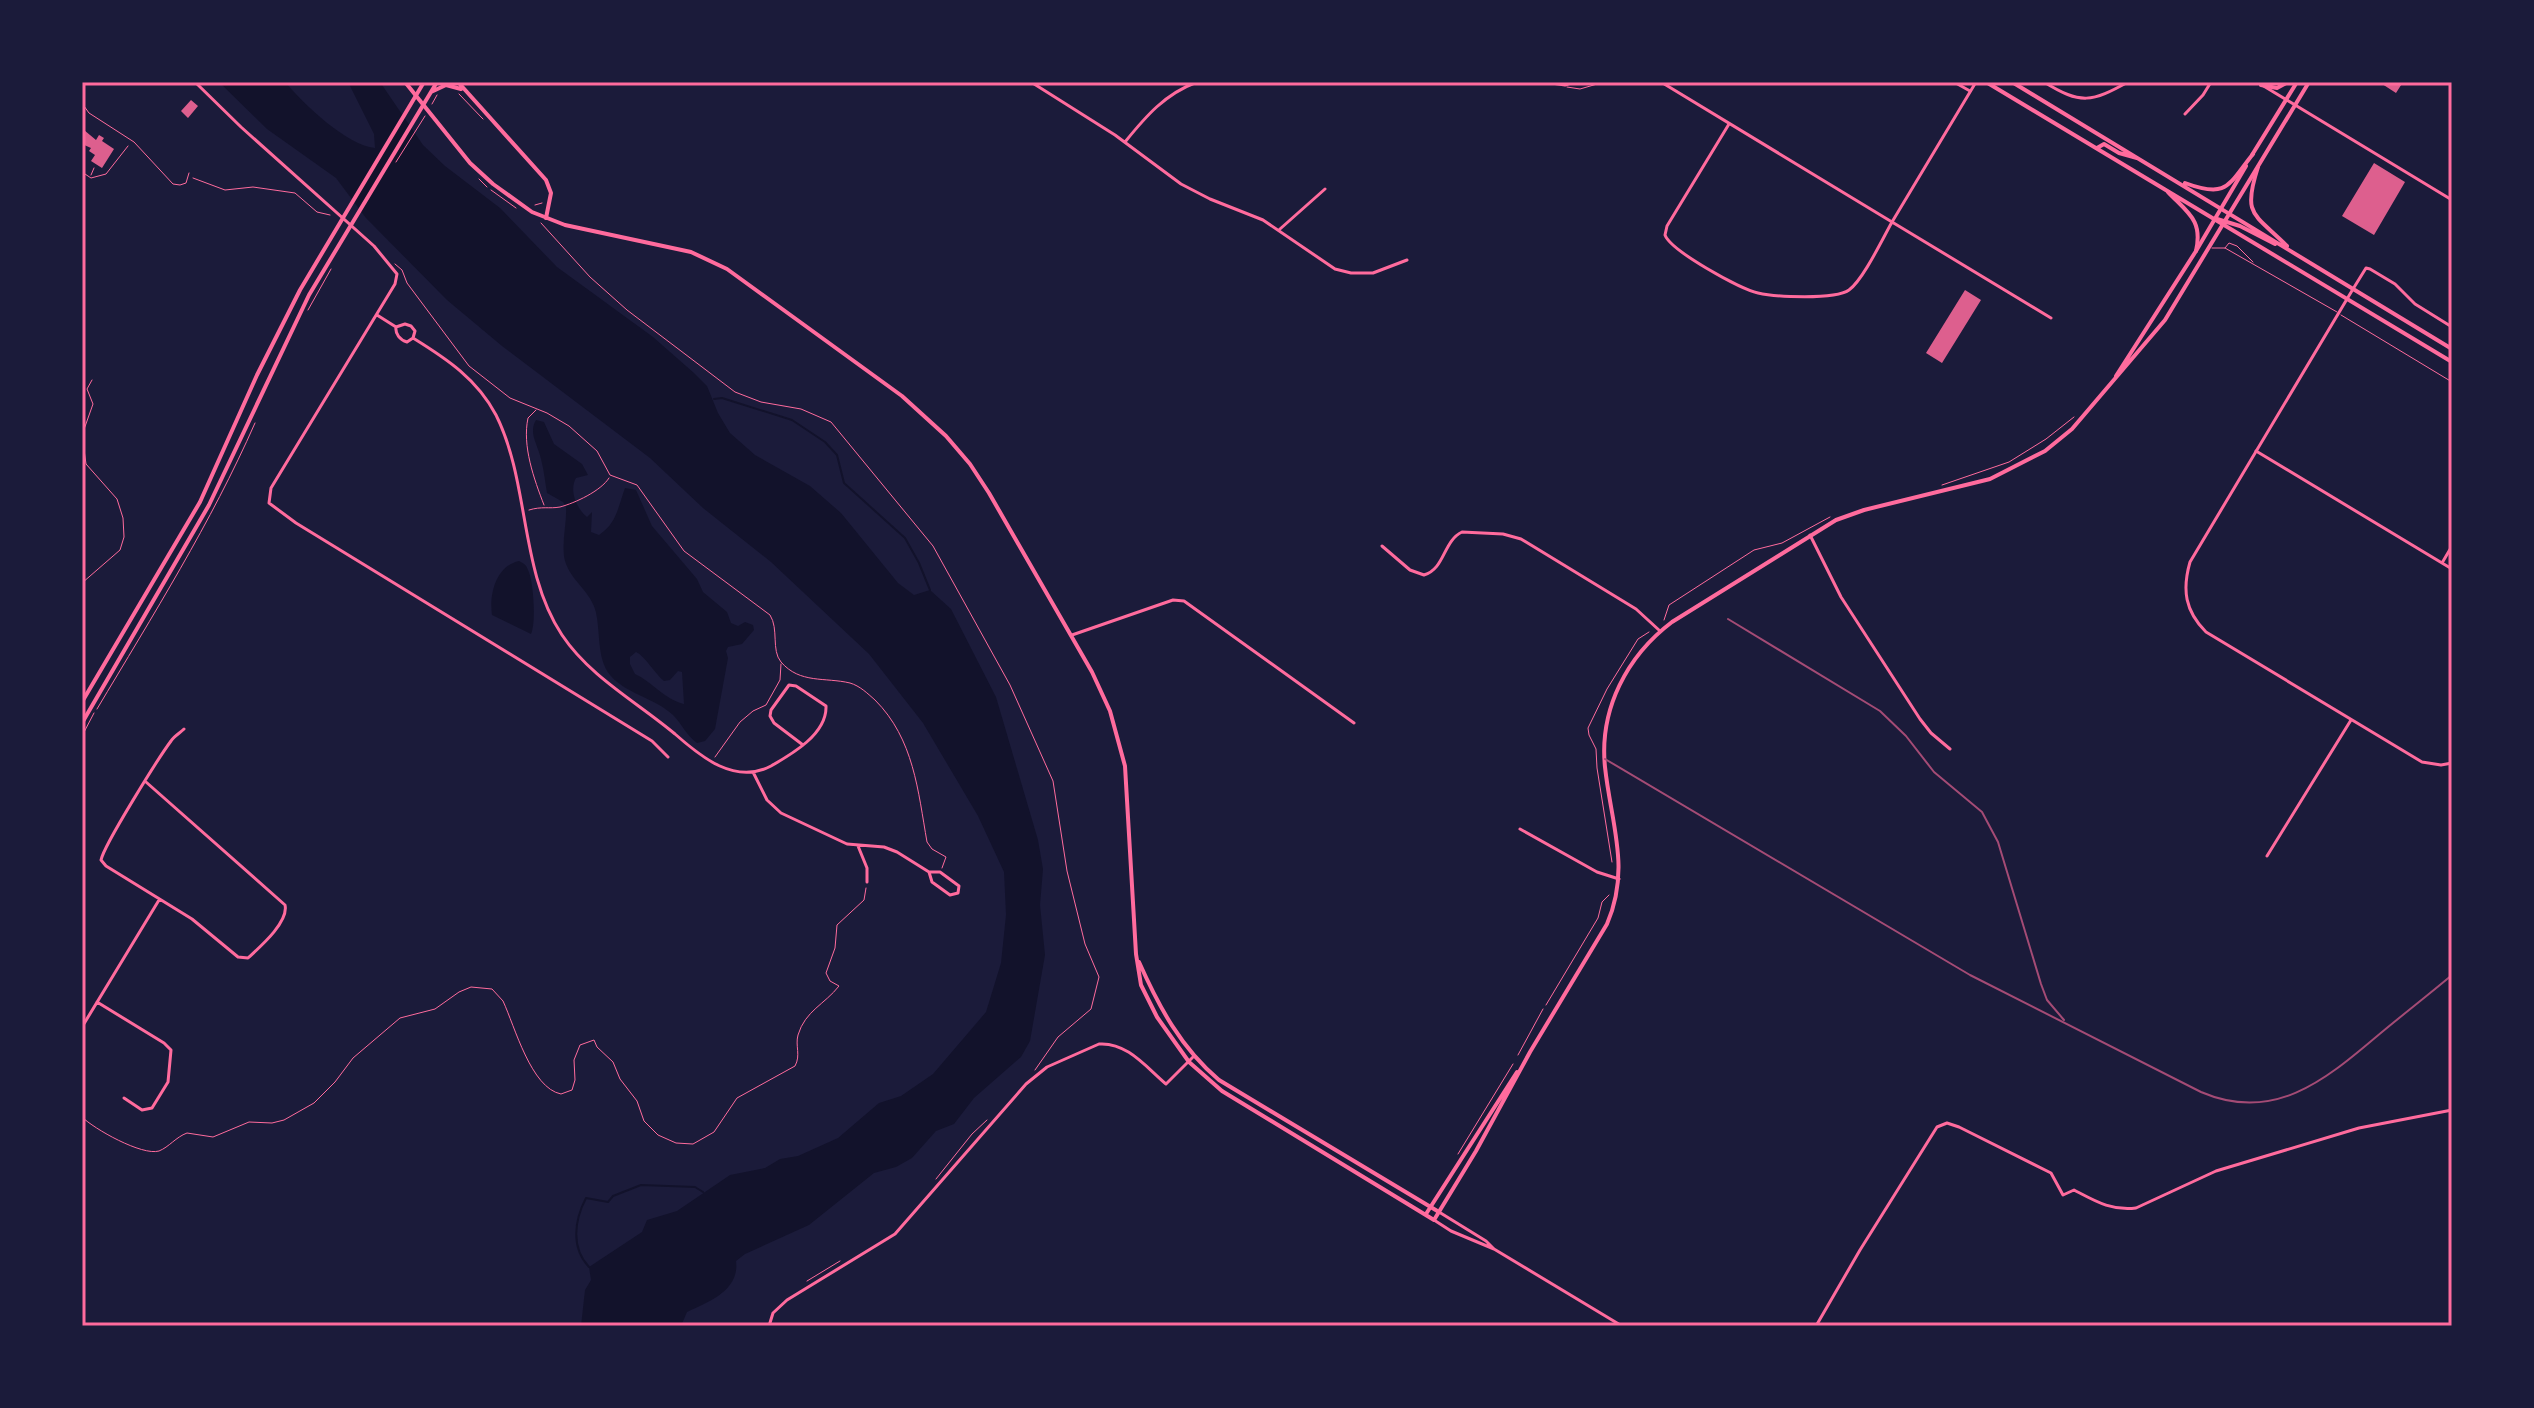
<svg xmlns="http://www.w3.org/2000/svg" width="2534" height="1408" viewBox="0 0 2534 1408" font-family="Manrope,sans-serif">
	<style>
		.water { fill: #12122b; fill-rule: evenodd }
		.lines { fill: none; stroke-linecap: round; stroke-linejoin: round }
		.stream { stroke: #12122b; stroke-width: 2 }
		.building { fill: #dd5f8e }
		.path { stroke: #ff6b9d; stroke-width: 1 }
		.service { stroke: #ff6b9d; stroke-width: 1 }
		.minor { stroke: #ff6b9d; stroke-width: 3 }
		.tertiary { stroke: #ff6b9d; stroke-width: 3 }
		.secondary { stroke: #ff6b9d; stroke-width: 4 }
		.primary { stroke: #ff6b9d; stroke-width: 4 }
		.rail { stroke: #a44b75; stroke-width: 2 }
		.neatline { fill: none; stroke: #ff6b9d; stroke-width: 3 }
	</style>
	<rect width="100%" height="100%" fill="#1b1b3a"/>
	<path class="water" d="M219,82H285C304,104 346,145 375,148L374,134L348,82H380L423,145L445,166L500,208L557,267L653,337L694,373L707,386L718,413L730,433L755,455L810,486L841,513L898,583L914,595L930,590L951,609L996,697L1038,840L1043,869L1040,905L1045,955L1030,1041L1021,1057L974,1098L954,1124L936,1131L912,1158L896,1167L874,1173L809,1225L745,1254L736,1261C740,1290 709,1302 687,1312L681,1326H581L585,1290L591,1280L589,1267L642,1232L647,1220L677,1211L730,1175L765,1168L780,1159L798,1156L838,1138L879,1103L901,1096L933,1074L986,1012L1001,963L1006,915L1004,872L978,816L923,723L869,654L771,562L703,508L650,458L502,346L447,300L366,218L336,178L267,129Z
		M536,420L544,422L554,444L582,464L588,475L576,478C569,490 576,508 587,517L592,512L591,532L599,535C617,523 618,507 625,488L636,490L652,526L697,579L703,592L727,612L731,623L738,626L745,622L753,625L754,630L742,644L728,647L726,651L728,658L715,729L705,741L697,743C686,735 682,724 673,715C655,698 626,694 610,675C596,658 601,629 595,609C589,589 567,578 564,556C562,539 567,522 566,507L563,502L547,493C545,482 544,470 541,459C538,445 528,433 536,420ZM636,652C645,656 655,674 664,681L670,680L678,671L682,672L684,704C664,699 651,681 635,674L630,664V657Z
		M519,561C524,564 526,564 528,570C534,582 536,624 531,634L492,615C489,594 496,566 519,561Z"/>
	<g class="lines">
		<path class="stream" d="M714,399L722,398L792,420L825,442L837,455L844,483L905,538L919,563L930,590
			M589,1267C571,1248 574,1221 586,1198L608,1202L613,1196L641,1185L695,1187L703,1192"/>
	</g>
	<path class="building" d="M2379,82H2403L2396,93Z
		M191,100L198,106L188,118L181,111Z
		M84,130L96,140L99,135L104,138L102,141L114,149L102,168L91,161L95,155L89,151L91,148L82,144Z
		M2374,163L2405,182L2374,235L2342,216Z
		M1965,290L1981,300L1942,363L1926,353Z"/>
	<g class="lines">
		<path class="path" d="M459,94L483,119
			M432,104L437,95
			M396,162L425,116
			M82,172L91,178L106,174L128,146
			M91,175L94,168
			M193,178L225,190L253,187L295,193L317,212L330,215
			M479,179L487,187
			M491,190L516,208
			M535,205L542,203
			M541,223L590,277L627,310L735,392L761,402L801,409L831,422L933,546L1010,685L1053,781L1067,871L1085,944L1099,977L1091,1009L1058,1037L1035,1070
			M395,264L402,270L407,283L469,366L510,398L547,413L569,426L597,451L610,475L637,485L684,551L770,615C779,629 771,650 781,662C800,684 825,677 850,683C860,686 867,693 875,700C914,739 918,791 927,842L932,849L946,857L942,868
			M308,310L331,269
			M536,410L528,418C522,446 534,479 544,505
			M1942,485L2009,462L2046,439L2074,417
			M529,510C542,506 549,509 560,507C575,503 601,491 609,478
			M82,583L120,550L124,537L123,518L117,499L86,464L82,435L93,404L87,389L92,380
			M1664,620L1669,605L1754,550L1782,543L1830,517
			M97,709C153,615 211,523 255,423
			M82,736L94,713
			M715,757L740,722L753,711L766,705L780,680L781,664
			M1612,862L1597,768L1596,749L1589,735L1588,728L1607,689L1638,639L1649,632
			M1546,1005L1598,918L1602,902L1609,895
			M1518,1055L1543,1009
			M82,1117C94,1129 142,1156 159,1151C169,1147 176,1137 187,1133L213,1137L249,1122L272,1123L284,1120L314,1103L335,1082L353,1058L400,1018L435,1009L459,992L471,987L492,989L503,1001C515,1027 531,1088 561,1094L572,1090L575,1080L574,1060L580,1045L594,1040L597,1047L613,1062L620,1079L637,1101L644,1121L658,1135L676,1143L693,1144L714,1132L737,1098L795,1066C801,1055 795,1046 798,1035C805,1011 825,1004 839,986L830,981L826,973L835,948L837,925L864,900L866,888
			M1458,1154L1513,1064
			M936,1179L972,1134L987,1120
			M807,1281L840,1261"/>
		<path class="service" d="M1567,87L1580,89L1604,82
			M84,106L89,113L134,142L173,184L180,185L186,183L189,173
			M2212,248H2225L2337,312
			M2225,248L2229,243L2237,246L2253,262
			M2341,315L2452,382"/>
		<path class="minor" d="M195,82L241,127L374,246L397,274L395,284L271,488L269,503L296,523L652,741L668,757
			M1031,82L1115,135L1181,184L1210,199L1263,220L1335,269L1351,273H1373L1407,260
			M1954,82L1970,91
			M2044,82C2081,105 2092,102 2128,82
			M2257,82L2452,200
			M2185,114L2203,95L2211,82
			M1729,124L1667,226L1665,235C1671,251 1740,289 1758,293C1775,297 1835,300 1849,290C1863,280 1883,238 1892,222L2051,318
			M1125,142C1146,116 1165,94 1197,82
			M1280,229L1325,189
			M2353,289L2366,268L2370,269L2395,284L2415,304L2452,327
			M377,315L396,327L405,324L411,326L415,331L413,338
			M396,327C395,334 400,340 407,342L413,338C447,359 477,379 496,415C530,483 519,570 562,635C590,677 637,702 675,734C701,757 735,785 771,766C792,754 827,734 826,706L796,686L789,685L771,710L770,716L774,723L803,745
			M2256,451L2452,569
			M1810,535L1841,597L1920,719L1931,733L1950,749
			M1382,546L1410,570L1424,575C1445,569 1443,541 1462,532L1503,534L1521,539L1636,609L1660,631
			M2442,563L2452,546
			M1072,635L1173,600L1184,601L1354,723
			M753,772L767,800L781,813L847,844L884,847L897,852L929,872H940L959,886L958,893L950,895L932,882L929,872
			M146,782L285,905C289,922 260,947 248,958L238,957L192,919L106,866L101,860C104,845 159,757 171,741C174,736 180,733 184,729
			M1520,829L1597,872L1619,879
			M858,846L867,868V882
			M2267,856L2351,720
			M97,1002L164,1043L171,1050L168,1082L152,1108L142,1110L124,1098
			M82,1027L159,900
			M769,1326L773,1313L787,1300L895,1234L1026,1084L1047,1067L1099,1044C1127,1042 1146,1067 1166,1084L1194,1056
			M1816,1326L1860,1250L1937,1127L1947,1123L1959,1127L2051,1173L2063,1195L2074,1190C2095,1201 2111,1211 2136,1208L2216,1171L2359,1128L2452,1110"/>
		<path class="tertiary" d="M1545,82L1565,85L1574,82
			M1661,82L1892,222L1976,82
			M2353,289L2190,562C2182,590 2185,611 2206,632L2422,762L2441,765L2452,763
			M1439,1212L1486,1241L1494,1249L1622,1326
			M1434,1220L1451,1231L1494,1249"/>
		<path class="secondary" d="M405,82L470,163L493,184L532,212L565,225L691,252L727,269L902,396L946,436L970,464L989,493L1092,672L1110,711L1125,766L1136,954L1141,985L1157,1017L1189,1062L1222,1091L1434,1220L1476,1151L1530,1052L1607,924C1631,868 1611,824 1605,767C1599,709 1627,656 1672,622L1836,520L1864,510L1990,479L2045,451L2072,429L2165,320L2309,82
			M2261,85L2277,88L2288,82
			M2252,155L2297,82
			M2116,376L2196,251L2246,166
			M1139,962C1159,1007 1181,1048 1219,1080L1439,1212
			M1426,1214L1517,1072"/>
		<path class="primary" d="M458,82L546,180L551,193L546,218
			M1986,82L2452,362
			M2012,82L2452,349
			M431,92L446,85L461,89
			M2097,148L2104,144L2119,153L2137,158
			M2258,167C2242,216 2254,213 2287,246
			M2185,183C2228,199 2228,185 2253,154
			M2168,192C2188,213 2203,220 2196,251
			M2217,219L2240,226L2275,244
			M82,702L200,502L257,375L300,290L424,82
			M82,723L209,505L309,295L437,82"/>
		<path class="rail" d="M1728,619L1880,711L1906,736L1934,772L1982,812L1998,842L2041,984L2047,1000L2064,1020
			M1605,759L1970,975L2201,1092C2273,1123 2324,1081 2376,1037C2401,1016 2427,996 2452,975"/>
	</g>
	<rect width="2534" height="1408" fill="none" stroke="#1b1b3a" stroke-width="168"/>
	<rect x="84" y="84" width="2366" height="1240" class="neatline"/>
</svg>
